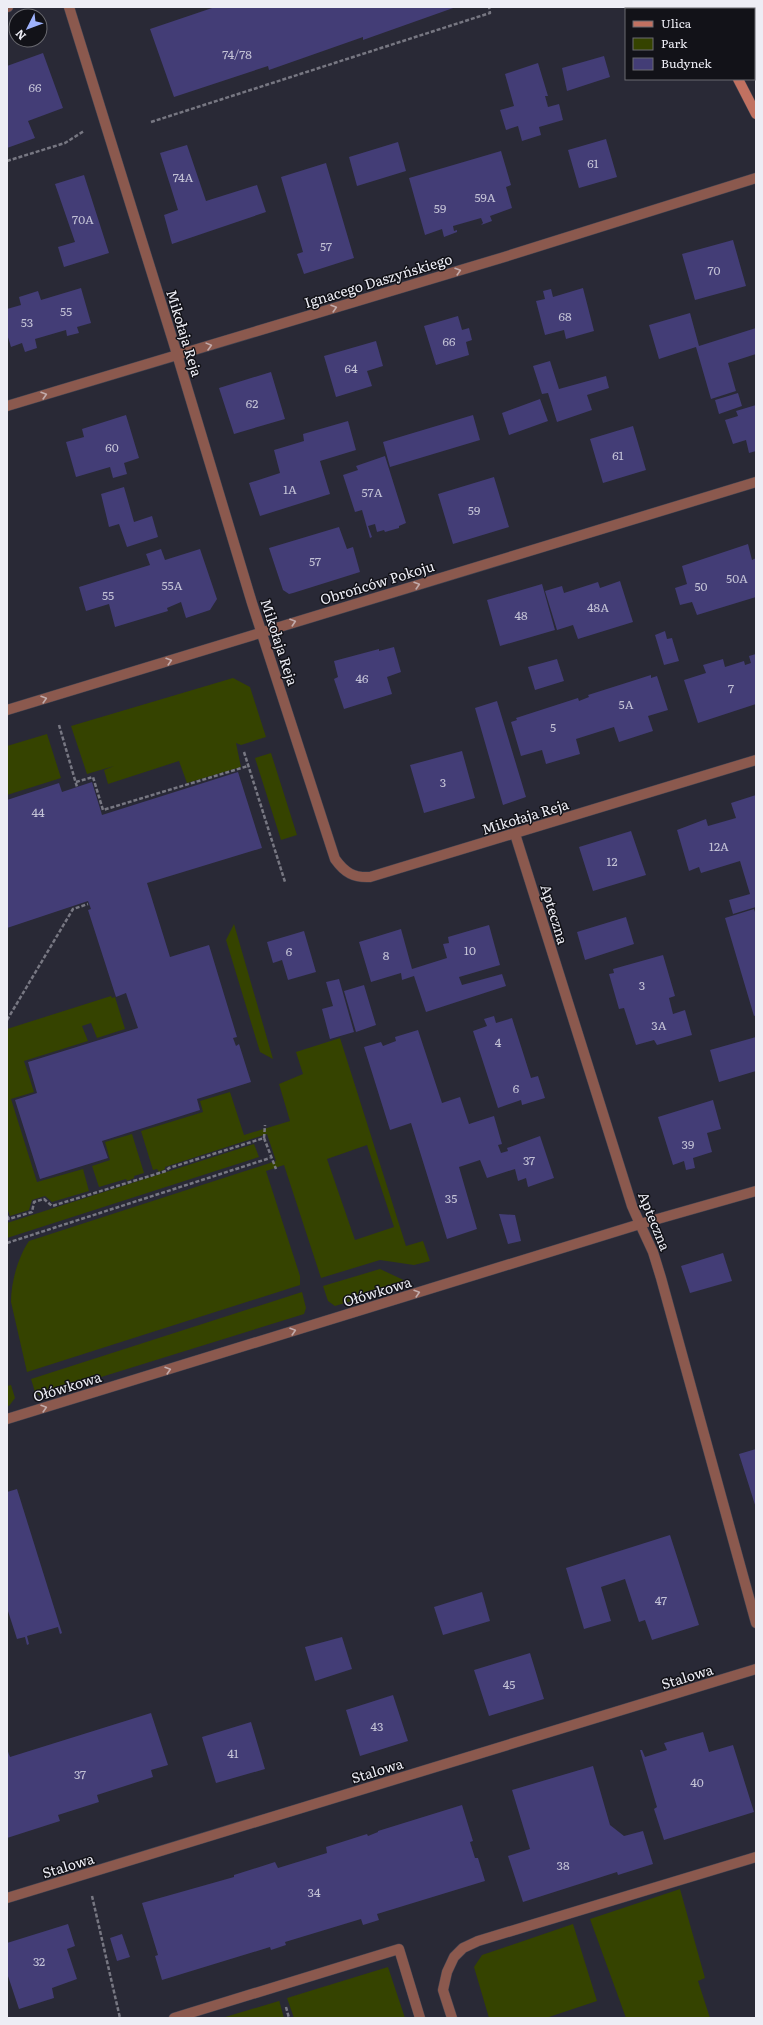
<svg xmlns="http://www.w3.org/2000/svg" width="763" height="2025" viewBox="0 0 763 2025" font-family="Literata,serif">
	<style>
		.green { fill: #354300; fill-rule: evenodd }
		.building { fill: #433d76 }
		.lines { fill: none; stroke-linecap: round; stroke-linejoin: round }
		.lane-casing { stroke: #444451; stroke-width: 11 }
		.street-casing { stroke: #444451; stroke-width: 11 }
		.secondary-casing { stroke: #444451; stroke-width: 11 }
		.path { stroke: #777782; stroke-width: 2.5; stroke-dasharray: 4 2; stroke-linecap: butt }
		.lane { stroke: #8b594e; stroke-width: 10 }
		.street { stroke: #8b594e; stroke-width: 10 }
		.secondary { stroke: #c17161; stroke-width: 10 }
		.oneway { stroke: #c1aaaa }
		.labels { text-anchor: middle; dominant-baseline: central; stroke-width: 3; stroke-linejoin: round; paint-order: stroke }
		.number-label { font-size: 12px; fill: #c2c1d5 }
		.street-label { font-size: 14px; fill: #ededf5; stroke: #121218 }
	</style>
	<rect width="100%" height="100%" fill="#292936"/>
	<path class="green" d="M233,678L250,687L266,737L241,745L236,743L241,767L187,783L179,761L108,784L104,770L114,766L87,774L71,726Z
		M47,734L61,778L7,795V746Z
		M271,753L297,835L281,840L255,758Z
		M234,924L273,1059L260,1052L226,940Z
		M111,996L112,998L115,997L125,1029L97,1038L91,1023L82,1026L88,1041L24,1061L34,1092L11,1099L37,1182L83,1169L89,1191L52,1202L45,1196L32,1200L29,1210L10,1216L7,1208V1029Z
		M340,1038L406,1246L423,1241L430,1261L414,1265L380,1260L321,1278L284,1165L266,1171L300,1276V1285L27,1372L11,1302C11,1282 18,1257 29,1241L276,1161L267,1134L165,1167V1169L159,1172L157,1169L153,1170L141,1131L203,1112L200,1101L230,1092L244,1135L290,1121L279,1084L303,1074L296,1052ZM367,1145L394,1227L355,1240L327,1159Z
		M132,1134L144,1173L134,1176V1178L127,1181L126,1179L99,1187L92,1166L110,1160L105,1142Z
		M254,1144L259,1157L7,1238V1223Z
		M380,1269L410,1283L335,1306L328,1301L323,1286Z
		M302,1292L306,1308L304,1314L40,1396L35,1392L31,1379Z
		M11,1385L15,1398L9,1406L7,1405V1386Z
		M680,1889L705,1978L698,1981L710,2018H626L590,1919Z
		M573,1924L597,2001L546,2018H489L474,1967L482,1955Z
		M388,1967L405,2018H294L287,1998Z
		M279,2000L284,2018H222L279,2001Z"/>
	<path class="building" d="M215,7H456L363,40V37L269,70L268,66L174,97L150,29Z
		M43,53L63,108L28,121L35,138L7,148V66Z
		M604,56L610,77L567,91L562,68Z
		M538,63L548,96H545L548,107L559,104L563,120L539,127L541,135L522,141L518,126L506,130L500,110L514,106L505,74Z
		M606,139L617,177L579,188L568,150Z
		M398,142L406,171L357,186L349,157Z
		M187,145L206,201L257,185L266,212L172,244L164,215L178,210L160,153Z
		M501,151L511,185L506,187L512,208L490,216L492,221L481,225L483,223L481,218L453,226L454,231L457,230V232L444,237L442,229L425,235L409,178Z
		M326,163L354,258L304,274L297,254L303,252L281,177Z
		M84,175L109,253L64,267L58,247L75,242L55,184Z
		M733,240L746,286L695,300L682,254Z
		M81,288L91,323L77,327L79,333L67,336L66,330L35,339L37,348L25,352L22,343L11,347L7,334V309L21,305L19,297L38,291L41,300Z
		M583,288L594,331L566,339L564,330L545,335L536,301L545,299L543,291L551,289L553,297Z
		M690,313L699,346L756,328V354L728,363L736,391L711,399L696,347L659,359L649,325Z
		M458,316L462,330L469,328L472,340L466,342L469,355L436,365L424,326Z
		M376,341L383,366L367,371L372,386L336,397L324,356Z
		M550,361L559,389L606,376L609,388L587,395L592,410L557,422L548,393L542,394L533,366Z
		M271,372L285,419L234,434L219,388Z
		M738,393L742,406L719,414L715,400Z
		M540,399L548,421L509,435L502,413Z
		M756,405V451L749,453L746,440L733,444L725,420L738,416L736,411Z
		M126,415L139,458L124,463L127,474L113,478L110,467L76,477L66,442L84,437L82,429Z
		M473,415L480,440L390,467L383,442Z
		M348,421L356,450L320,461L330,494L260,516L249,483L280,473L274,450L304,441L303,434Z
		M633,426L646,470L603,483L590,439Z
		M385,456L406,523L399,526V528L385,532L384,530L377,532L375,524L368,526L372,537L370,538L362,510L355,512L343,475L358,470L356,466Z
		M494,477L509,527L453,544L438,494Z
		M124,487L134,522L152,516L158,537L127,547L119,524L109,527L101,494Z
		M339,527L347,549L353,547L360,572L293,593L289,594L283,590L269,548Z
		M748,544L752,560L756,558V597L697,615L692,602L680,605L675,588L687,584L682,566Z
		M161,549L165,560L200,549L217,599L210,610L186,618L181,602L167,608L168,611L115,627L109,604L86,611L79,587L150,565L146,554Z
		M620,581L633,622L578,639L573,625L557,630L545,591L562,586L564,593L598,582L600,588Z
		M542,584L555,630L500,646L487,600Z
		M665,631L667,639L672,638L679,661L664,665L655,635Z
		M394,647L401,672L387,677L392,694L344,709L334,679L338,677L334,661L379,649V651Z
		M756,654V704L698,723L684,680L706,673L703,665L723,659L725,667L744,661L745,665L751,663L749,656Z
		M557,659L564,681L535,690L528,667Z
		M651,675V678L657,676L668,710L648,716L653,731L619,742L614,727L576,739L580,754L546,764L542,750L521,756L511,722L517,720L516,718L578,698L579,701L589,697L588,695Z
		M497,701L526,797L503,805L475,708Z
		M462,751L475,798L424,813L410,765Z
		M238,772L262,848L147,883L170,957L209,945L237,1037L233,1038L236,1046L239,1044L251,1082L197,1099L200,1110L102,1141L108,1158L40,1179L15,1100L37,1093L28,1062L138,1028L126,993L116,997L88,910L91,909L88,901L7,928V800L59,783L62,792L92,782L102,815Z
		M756,795V907L733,914L729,900L750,894L740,861L701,873L699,867L689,871L677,830L706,819L708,826L736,818L731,803Z
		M631,831L646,875L593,891L579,847Z
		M754,909L756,915V1015L754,1016L725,918Z
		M626,917L634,944L585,960L577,932Z
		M489,925L500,965L459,977L462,985L502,974L506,986L426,1012L414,976L402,980L401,973L371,982L359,942L401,929L412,969L447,958L443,944L449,943L448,937Z
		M304,931L316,972L288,980L282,960L273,963L267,942Z
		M663,955L675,996L669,998L673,1014L685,1010L692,1035L657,1045L654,1040L636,1045L624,1008L619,1009L609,974L614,973L613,969Z
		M339,979L354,1032L330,1039L322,1009L333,1006L326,982Z
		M364,985L376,1025L356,1032L344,991Z
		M494,1016L496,1023L512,1018L531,1078L538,1076L545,1098L522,1105L521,1100L498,1108L473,1031L487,1026L484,1019Z
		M418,1030L442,1103L460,1097L469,1124L494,1116L502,1144L498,1145L501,1153L508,1151L507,1148L540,1136L554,1178L528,1187L526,1178L518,1181L515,1169L487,1178L480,1160L459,1167L477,1229L447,1239L411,1123L390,1130L364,1047L381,1042L383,1046L396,1041L395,1037Z
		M756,1037V1071L719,1082L710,1050Z
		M713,1100L721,1129L707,1133L712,1152L693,1158L695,1168L686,1170L684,1161L673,1165L658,1117Z
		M499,1214L515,1215L521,1241L508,1244Z
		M723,1253L732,1281L690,1293L681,1266Z
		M756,1449V1508L739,1454Z
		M17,1489L62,1633L60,1634L58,1627L27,1636L29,1644L27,1645L25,1637L17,1639L7,1608V1492Z
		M670,1535L699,1625L652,1640L645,1620L639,1622L625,1579L601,1587L611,1621L584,1629L566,1568Z
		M482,1592L490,1621L443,1635L434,1607Z
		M342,1637L352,1669L315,1681L305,1647Z
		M530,1653L544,1699L489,1716L474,1670Z
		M393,1695L408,1741L360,1756L346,1710Z
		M151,1713L168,1765L151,1770L153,1777L97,1795L99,1802L58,1815L60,1821L7,1838V1749L10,1757Z
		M251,1722L265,1769L216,1783L202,1737Z
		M703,1732L709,1752L733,1745L754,1812L664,1840L654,1809L657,1807L640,1750H642L645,1757L667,1750L664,1743Z
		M593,1766L610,1825L624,1836L643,1831L653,1864L618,1875L617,1872L523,1902L508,1856L530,1849L512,1790Z
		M462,1805L473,1841L470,1842L475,1858H478L485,1881L377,1914L379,1920L363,1925L361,1919L285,1942L286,1945L271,1950L270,1947L162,1980L155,1956L158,1955L142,1903L234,1877V1875L275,1862L278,1868L327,1853L326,1847L367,1834L368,1836L378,1832V1831Z
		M68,1924L75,1946L67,1949L77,1979L52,1988L54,1998L19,2009L7,1973V1943Z
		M122,1934L130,1957L117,1961L110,1938Z"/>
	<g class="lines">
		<defs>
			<path id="lane" d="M640,1224L653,1252L661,1278L756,1623
				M174,2018L399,1949L420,2018
				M452,2018L443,1990L447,1972L454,1957L463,1948L478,1941L756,1857"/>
			<path id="street" d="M7,7H8
				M69,7L173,341L252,603L335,859C345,873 354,878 370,877L756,760
				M7,406L501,258L756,178
				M7,710L756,482
				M515,834L632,1206L640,1224
				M7,1419L640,1224L756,1191
				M7,1898L756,1669"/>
			<path id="secondary" d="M701,7L702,9
				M738,79L756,114"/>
		</defs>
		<use href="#lane" class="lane-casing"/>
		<use href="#street" class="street-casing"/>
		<use href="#secondary" class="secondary-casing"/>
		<path class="path" d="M728,7L729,9
			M754,55L756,59
			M151,122L490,13L489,7
			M7,161L65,143L84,131
			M59,725L77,787
			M244,752L285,882
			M76,782L93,777L103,810L248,766
			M7,1020L73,909L88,904
			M264,1138L265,1125
			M7,1216L9,1219L32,1212L34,1202L44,1199L52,1206L166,1171L169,1168L264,1138L276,1169
			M7,1243L270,1158
			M92,1896L120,2018
			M286,2007L289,2018"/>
		<use href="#lane" class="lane"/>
		<use href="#street" class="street"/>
		<use href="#secondary" class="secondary"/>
	</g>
	<defs><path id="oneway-chevron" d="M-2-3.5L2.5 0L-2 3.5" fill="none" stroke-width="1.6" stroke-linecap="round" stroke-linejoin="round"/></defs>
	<g class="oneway">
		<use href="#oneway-chevron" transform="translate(458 271) rotate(-17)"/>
		<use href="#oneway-chevron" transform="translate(334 308) rotate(-17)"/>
		<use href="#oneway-chevron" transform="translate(209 346) rotate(-15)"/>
		<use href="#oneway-chevron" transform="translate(44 395) rotate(-17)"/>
		<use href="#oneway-chevron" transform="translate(417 585) rotate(-17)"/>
		<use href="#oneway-chevron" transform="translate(293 622) rotate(-18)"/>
		<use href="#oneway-chevron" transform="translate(169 661) rotate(-17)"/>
		<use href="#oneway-chevron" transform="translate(44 699) rotate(-17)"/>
		<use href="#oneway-chevron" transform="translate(417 1293) rotate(-17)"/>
		<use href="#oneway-chevron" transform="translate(293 1331) rotate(-17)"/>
		<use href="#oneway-chevron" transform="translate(168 1370) rotate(-17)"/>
		<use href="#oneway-chevron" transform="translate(44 1408) rotate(-17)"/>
	</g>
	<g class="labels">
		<g class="number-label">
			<text x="237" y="54">74/78</text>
			<text x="35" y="87">66</text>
			<text x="593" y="163">61</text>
			<text x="183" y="177">74A</text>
			<text x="485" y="197">59A</text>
			<text x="440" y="208">59</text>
			<text x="83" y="219">70A</text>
			<text x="326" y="246">57</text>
			<text x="714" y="270">70</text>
			<text x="66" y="311">55</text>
			<text x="565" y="316">68</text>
			<text x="27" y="322">53</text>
			<text x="449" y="341">66</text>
			<text x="351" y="368">64</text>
			<text x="252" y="403">62</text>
			<text x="112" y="447">60</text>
			<text x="618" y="455">61</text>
			<text x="290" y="489">1A</text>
			<text x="372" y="492">57A</text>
			<text x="474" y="510">59</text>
			<text x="315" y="561">57</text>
			<text x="737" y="578">50A</text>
			<text x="172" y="585">55A</text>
			<text x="701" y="586">50</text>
			<text x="108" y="595">55</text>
			<text x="598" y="607">48A</text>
			<text x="521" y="615">48</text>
			<text x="362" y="678">46</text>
			<text x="731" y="688">7</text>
			<text x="626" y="704">5A</text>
			<text x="553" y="727">5</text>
			<text x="443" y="782">3</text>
			<text x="38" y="812">44</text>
			<text x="719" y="846">12A</text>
			<text x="612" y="861">12</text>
			<text x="470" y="950">10</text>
			<text x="289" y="951">6</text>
			<text x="386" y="955">8</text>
			<text x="642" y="985">3</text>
			<text x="659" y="1025">3A</text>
			<text x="498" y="1042">4</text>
			<text x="516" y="1088">6</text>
			<text x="688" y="1144">39</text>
			<text x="529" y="1160">37</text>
			<text x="451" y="1198">35</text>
			<text x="661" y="1600">47</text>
			<text x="509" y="1684">45</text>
			<text x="377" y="1726">43</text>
			<text x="233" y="1753">41</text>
			<text x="80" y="1774">37</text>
			<text x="697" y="1782">40</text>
			<text x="563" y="1865">38</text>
			<text x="314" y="1892">34</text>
			<text x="39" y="1961">32</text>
		</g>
		<g class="street-label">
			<text transform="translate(378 280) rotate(-17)">Ignacego Daszyńskiego</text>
			<text transform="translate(185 333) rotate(73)">Mikołaja Reja</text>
			<text transform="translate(377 582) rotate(-17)">Obrońców Pokoju</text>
			<text transform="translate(280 642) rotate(72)">Mikołaja Reja</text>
			<text transform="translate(525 816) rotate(-17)">Mikołaja Reja</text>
			<text transform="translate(555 914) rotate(73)">Apteczna</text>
			<text transform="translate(655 1221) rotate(68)">Apteczna</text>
			<text transform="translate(377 1291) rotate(-17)">Ołówkowa</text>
			<text transform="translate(67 1386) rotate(-17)">Ołówkowa</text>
			<text transform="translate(687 1676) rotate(-17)">Stalowa</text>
			<text transform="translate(377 1770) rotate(-17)">Stalowa</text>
			<text transform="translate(68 1865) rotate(-17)">Stalowa</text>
		</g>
	</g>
	<rect width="763" height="2025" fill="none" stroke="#ededf5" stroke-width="16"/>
	<rect x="625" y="8" width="130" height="72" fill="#121218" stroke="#6a6a70"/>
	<rect x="633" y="21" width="20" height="6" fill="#c17161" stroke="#6a6a70"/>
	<text x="661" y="28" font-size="12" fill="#ededf5">Ulica</text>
	<rect x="633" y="38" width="20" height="12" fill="#354300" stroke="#6a6a70"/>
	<text x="661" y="48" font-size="12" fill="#ededf5">Park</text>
	<rect x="633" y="58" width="20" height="12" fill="#433d76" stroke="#6a6a70"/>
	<text x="661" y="68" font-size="12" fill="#ededf5">Budynek</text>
	<g transform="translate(28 28) rotate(228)"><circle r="19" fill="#121218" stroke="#6a6a70"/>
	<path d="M0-3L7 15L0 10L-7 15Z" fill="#9fb3fd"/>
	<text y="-6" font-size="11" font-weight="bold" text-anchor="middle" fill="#ededf5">N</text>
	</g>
</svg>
